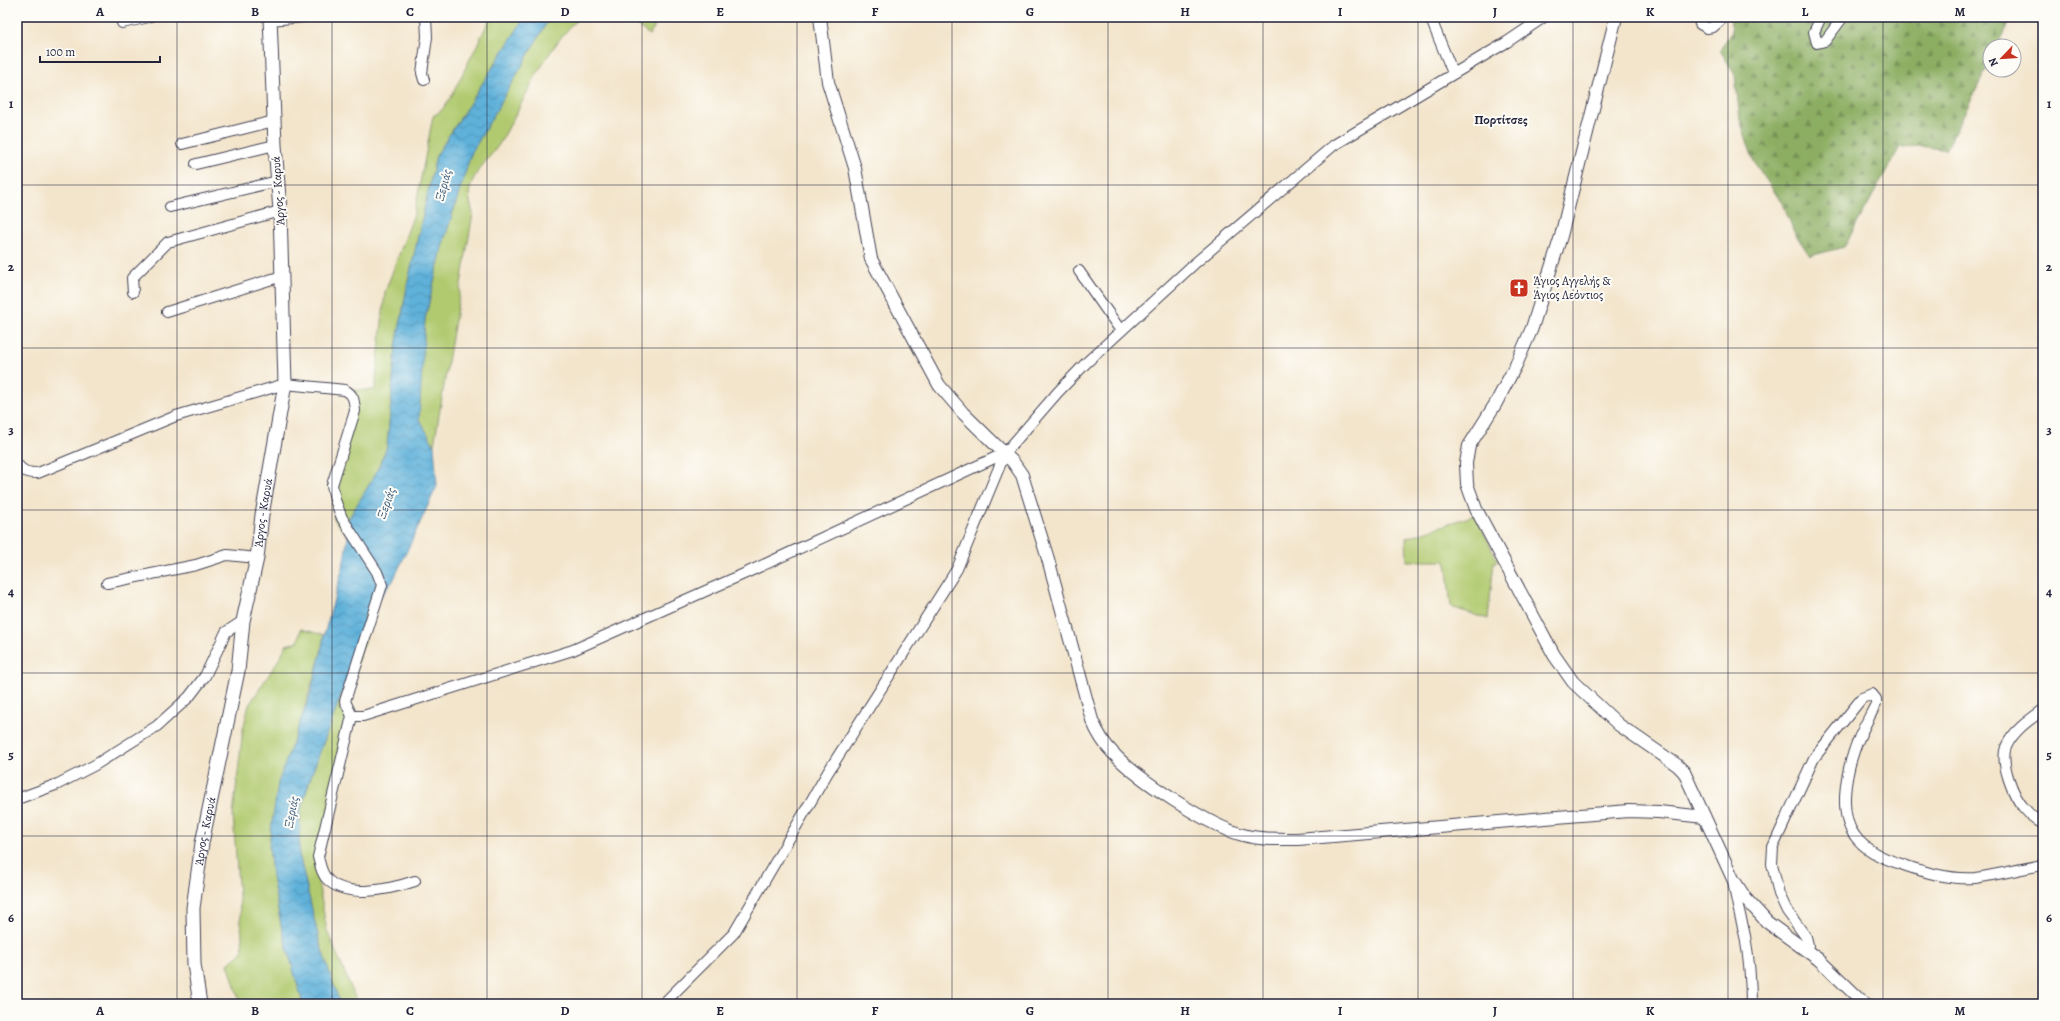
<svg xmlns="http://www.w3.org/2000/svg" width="2060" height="1021" viewBox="0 0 2060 1021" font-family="Alegreya,serif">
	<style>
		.grass { fill: #b1ca6f; stroke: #6a7655 }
		.forest { fill: url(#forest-firs); stroke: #57684e }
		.water { fill: url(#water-waves); stroke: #406a8a }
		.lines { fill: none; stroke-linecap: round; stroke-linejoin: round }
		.minor-casing { stroke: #413f51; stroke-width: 12 }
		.tertiary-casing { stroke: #413f51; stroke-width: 14 }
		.secondary-casing { stroke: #413f51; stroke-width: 15 }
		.minor { stroke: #fff; stroke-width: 10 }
		.tertiary { stroke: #fff; stroke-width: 12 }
		.secondary { stroke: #fff; stroke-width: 13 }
		.grid { fill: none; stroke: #22223b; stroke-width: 1; stroke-opacity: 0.55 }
		.labels { text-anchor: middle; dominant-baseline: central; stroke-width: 4; stroke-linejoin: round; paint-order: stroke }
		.street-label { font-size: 12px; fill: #22223b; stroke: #fdfcf7 }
		.poi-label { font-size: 12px; fill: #22223b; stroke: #fdfcf7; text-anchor: start }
		.neighbourhood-label { font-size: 13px; font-weight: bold; fill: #22223b; stroke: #fdfcf7 }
		.water-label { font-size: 13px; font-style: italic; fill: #3a5b7b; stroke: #fdfcf7 }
		.neatline { fill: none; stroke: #22223b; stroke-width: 1.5 }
		.grid-label { font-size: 13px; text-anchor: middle; font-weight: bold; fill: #22223b }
	</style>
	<defs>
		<pattern id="forest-firs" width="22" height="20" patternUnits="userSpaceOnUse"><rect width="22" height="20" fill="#8cae62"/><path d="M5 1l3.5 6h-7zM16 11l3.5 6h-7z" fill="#728d52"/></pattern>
		<pattern id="water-waves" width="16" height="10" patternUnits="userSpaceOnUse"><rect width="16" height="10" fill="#5fb1da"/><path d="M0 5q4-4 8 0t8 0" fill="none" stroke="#4e90b2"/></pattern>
	</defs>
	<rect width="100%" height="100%" fill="#fdfcf7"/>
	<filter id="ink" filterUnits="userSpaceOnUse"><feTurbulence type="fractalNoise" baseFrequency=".025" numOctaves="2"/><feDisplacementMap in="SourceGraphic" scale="8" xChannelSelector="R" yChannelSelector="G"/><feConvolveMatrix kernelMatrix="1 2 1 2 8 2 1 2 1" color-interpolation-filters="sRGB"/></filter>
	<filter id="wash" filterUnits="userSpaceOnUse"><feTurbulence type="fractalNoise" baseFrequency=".012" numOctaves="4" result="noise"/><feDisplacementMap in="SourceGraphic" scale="16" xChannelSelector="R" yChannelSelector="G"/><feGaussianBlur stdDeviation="0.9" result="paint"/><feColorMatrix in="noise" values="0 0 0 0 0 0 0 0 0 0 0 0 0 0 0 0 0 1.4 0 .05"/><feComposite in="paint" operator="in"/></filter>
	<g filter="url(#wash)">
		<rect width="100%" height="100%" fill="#f3e5cc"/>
		<path class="grass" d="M491,17H525L436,156L408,282L396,347L387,447L375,475L349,518L348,537L334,519L335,500L332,485L355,411L345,390H375L385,292L414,214L433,116L441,111L451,97Z
			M550,17H580C543,51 525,100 500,143C491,157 473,172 470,189C468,197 471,205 473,213L434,445L419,419L420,378L425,319L443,244L471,154Z
			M640,17H656L655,26L649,35L636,24Z
			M1475,515L1498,561L1494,562L1488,619L1451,607L1446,561H1407L1406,538Z
			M378,599L345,701L352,716L320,864L316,870L327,931L358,1004H340L320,944L299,854L300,812L311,776L342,693L365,615Z
			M301,629L324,635L321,653L301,720L269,844L272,877L282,930L303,1004H241L228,964L243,951L233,815L243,729L249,705L281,656L286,645L298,642Z"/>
		<path class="forest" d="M1730,17H2012L1998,46H1990V62L1946,150L1921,146L1900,147L1844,247L1810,256L1794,232L1784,206L1754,162L1740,120L1735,75L1720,50L1732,31Z"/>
		<path class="water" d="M525,17H550L471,154L443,244L425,319L419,419L434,445L437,486L393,581L365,615L342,693L311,776L300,812L299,854L320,944L340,1004H303L282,930L272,877L269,844L278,783L310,695L321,653L324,635L343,567L348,537L349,518L375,475L387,447L396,347L408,282L436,156Z"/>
	</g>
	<g filter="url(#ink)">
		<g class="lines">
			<defs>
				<path id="minor" d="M1430,17L1453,73
					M1698,17L1700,24L1707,28L1713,27L1724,17
					M1821,17L1814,32L1817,43L1825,41L1843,17
					M270,20L303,17
					M122,23L149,17
					M424,80L422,73L427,37L426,17
					M182,144L274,121
					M196,164L275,145
					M170,207L278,181
					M1079,271L1121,331
					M133,292L132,278L168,242L280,211
					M167,312L282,276
					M17,464C23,472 28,473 38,473L176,416L285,384L345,390C354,395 354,400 355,411L332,485L335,500L342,518L377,572L382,585L345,701L352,716H363L573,650L746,573L1005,453
					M107,583L196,565L227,555L257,558
					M2043,710C2029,720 2013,731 2006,747C2000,763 2013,796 2024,808C2029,814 2036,820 2043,824
					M352,716L318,857C320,864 321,872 326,878C345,900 391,889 415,881
					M17,799L58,784L95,765L157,726L189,697L205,676L226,632L243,621
					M1733,879C1735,899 1741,917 1745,936C1749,958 1751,982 1751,1004
					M1807,951L1808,945L1806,937L1787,911L1779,894L1772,864L1773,847L1814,758L1862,698L1872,694L1876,699V704C1868,720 1859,735 1854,751C1846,775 1838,814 1855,836C1865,850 1884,859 1901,864C1923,872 1951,880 1975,878C1997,875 2020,869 2043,865
					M663,1004L734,933L828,772L957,569L1005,453L1058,392L1086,363L1194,264L1334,145L1507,42L1544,17"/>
				<path id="tertiary" d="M820,17L828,82L855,168L871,259L939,385L963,413L1013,462L1022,475L1048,559L1092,720C1097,732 1103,743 1113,753C1137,779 1209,826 1243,835C1261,840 1280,839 1298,839L1628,811L1659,812L1704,817
					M1616,17L1561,236L1532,328L1516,365L1496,403L1469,446L1466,463L1467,484L1476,509L1554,655L1573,682L1619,725L1677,765L1684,772L1733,879L1746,899L1767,922L1818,959L1865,1004"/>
				<g id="secondary">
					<path id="s1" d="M200,1004L194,964L193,908L202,843L238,671L243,621L257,558L262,515L285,384L280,211L275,145L270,17"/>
				</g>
			</defs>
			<use href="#minor" class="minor-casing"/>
			<use href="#tertiary" class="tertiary-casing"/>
			<use href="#secondary" class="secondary-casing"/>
			<use href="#minor" class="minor"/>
			<use href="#tertiary" class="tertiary"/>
			<use href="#secondary" class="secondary"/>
		</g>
	</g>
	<path class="grid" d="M177,17V1004M332,17V1004M487,17V1004M642,17V1004M797,17V1004M952,17V1004M1108,17V1004M1263,17V1004M1418,17V1004M1573,17V1004M1728,17V1004M1883,17V1004M17,185H2043M17,348H2043M17,510H2043M17,673H2043M17,836H2043"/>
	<defs>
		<symbol id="church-square" viewBox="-11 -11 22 22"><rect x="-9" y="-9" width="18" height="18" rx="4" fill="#c8321e" stroke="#fdfcf7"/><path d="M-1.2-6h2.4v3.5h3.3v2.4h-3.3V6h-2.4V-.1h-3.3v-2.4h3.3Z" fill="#fff"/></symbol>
	</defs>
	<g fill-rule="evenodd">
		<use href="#church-square" x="1508" y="277" width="22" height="22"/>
	</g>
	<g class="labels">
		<g class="street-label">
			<text transform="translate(278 191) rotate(-94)">Άργος - Καρυά</text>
			<text stroke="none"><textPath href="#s1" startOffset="498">Άργος - Καρυά</textPath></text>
			<text stroke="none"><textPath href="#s1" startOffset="174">Άργος - Καρυά</textPath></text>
		</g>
		<g class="poi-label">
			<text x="1533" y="281">Άγιος Αγγελής &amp;<tspan x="1533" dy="14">Άγιος Λεόντιος</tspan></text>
		</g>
		<g class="neighbourhood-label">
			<text x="1501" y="119">Πορτίτσες</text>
		</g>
		<g class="water-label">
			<text transform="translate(443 185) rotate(-75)">Ξεριάς</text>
			<text transform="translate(386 503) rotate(-70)">Ξεριάς</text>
			<text transform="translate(291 812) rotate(-79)">Ξεριάς</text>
		</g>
	</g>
	<rect width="2060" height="1021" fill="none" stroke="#fdfcf7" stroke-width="44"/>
	<g transform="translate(2002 58) rotate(245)"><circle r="19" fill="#fdfcf7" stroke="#a5a5ac"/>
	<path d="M0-3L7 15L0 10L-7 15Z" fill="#c8321e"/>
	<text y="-6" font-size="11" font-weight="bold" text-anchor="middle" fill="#22223b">N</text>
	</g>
	<path d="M40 56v6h120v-6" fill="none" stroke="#22223b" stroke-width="2"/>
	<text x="46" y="56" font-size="12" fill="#22223b" stroke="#fdfcf7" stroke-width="3" paint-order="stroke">100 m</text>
	<rect x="22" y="22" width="2016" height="977" class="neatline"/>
	<g class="grid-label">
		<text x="100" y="16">A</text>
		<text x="255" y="16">B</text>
		<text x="410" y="16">C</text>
		<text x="565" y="16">D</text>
		<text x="720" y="16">E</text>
		<text x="875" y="16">F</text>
		<text x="1030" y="16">G</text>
		<text x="1185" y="16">H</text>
		<text x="1340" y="16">I</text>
		<text x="1495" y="16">J</text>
		<text x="1650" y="16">K</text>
		<text x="1805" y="16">L</text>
		<text x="1960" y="16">M</text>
		<text x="11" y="108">1</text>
		<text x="2049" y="108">1</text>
		<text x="11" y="271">2</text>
		<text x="2049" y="271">2</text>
		<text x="11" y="434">3</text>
		<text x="2049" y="434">3</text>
		<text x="11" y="596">4</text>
		<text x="2049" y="596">4</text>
		<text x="11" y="759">5</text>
		<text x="2049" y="759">5</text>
		<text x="11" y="922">6</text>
		<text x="2049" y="922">6</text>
		<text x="100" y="1015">A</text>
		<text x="255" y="1015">B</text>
		<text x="410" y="1015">C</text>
		<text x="565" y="1015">D</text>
		<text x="720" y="1015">E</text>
		<text x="875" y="1015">F</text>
		<text x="1030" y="1015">G</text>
		<text x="1185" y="1015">H</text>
		<text x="1340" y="1015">I</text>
		<text x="1495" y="1015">J</text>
		<text x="1650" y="1015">K</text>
		<text x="1805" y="1015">L</text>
		<text x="1960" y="1015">M</text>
	</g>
</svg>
